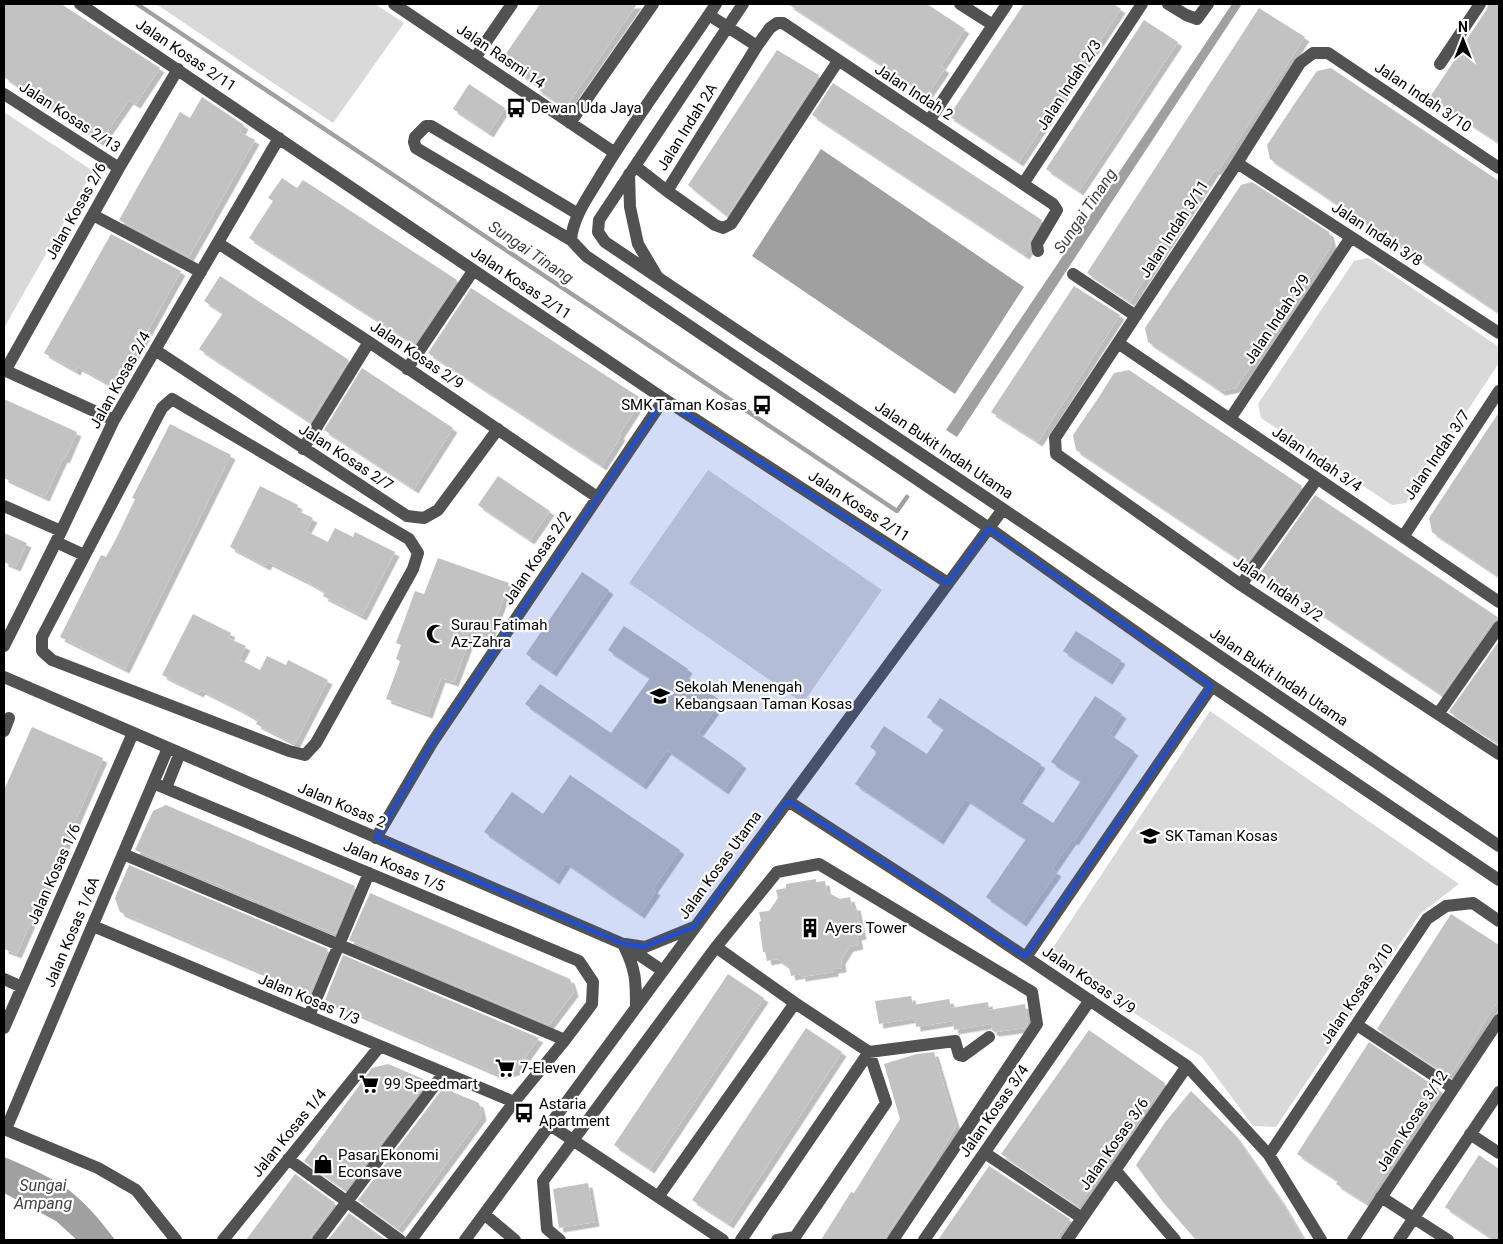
<svg xmlns="http://www.w3.org/2000/svg" width="1503" height="1244" viewBox="0 0 1503 1244" font-family="Roboto,sans-serif">
	<style>
		.green { fill: #d9d9d9 }
		.water { fill: #a0a0a0 }
		.lines { fill: none; stroke-linecap: round; stroke-linejoin: round }
		.stream { stroke: #a0a0a0; stroke-width: 4.5 }
		.building { fill: #c2c2c2; filter: url(#shadow) }
		.minor { stroke: #525252; stroke-width: 12 }
		.marked { fill: #1d4ed8; fill-opacity: 0.2; stroke: #1d4ed8; stroke-width: 4; stroke-linejoin: round }
		.labels { text-anchor: middle; dominant-baseline: central; stroke-width: 4.5; stroke-linejoin: round; paint-order: stroke }
		.street-label { font-size: 15px; fill: #000; stroke: #fff }
		.poi-label { font-size: 15px; fill: #000; stroke: #fff; text-anchor: start }
		.water-label { font-size: 16px; font-style: italic; fill: #414141; stroke: #fff }
	</style>
	<defs>
		<filter id="shadow"><feDropShadow dx="4.5" dy="4.5" stdDeviation="0" flood-color="#0004"/></filter>
	</defs>
	<rect width="100%" height="100%" fill="#fff"/>
	<path class="green" d="M156,4H375L404,23L333,123Z
		M4,112L93,171L4,328Z
		M1368,258L1499,347V363L1406,503L1392,505L1261,418L1258,404L1354,261Z
		M708,470L882,590L803,703L629,583Z
		M1210,711L1459,884L1420,914L1276,1127L1253,1126L1202,1057L1074,974L1050,952Z"/>
	<path class="water" d="M1232,4H1242L957,437L946,430Z
		M821,149L1024,287L955,394L752,256Z
		M4,1157C28,1167 57,1179 76,1196C91,1209 104,1225 115,1240H77L56,1221L4,1193Z"/>
	<g class="lines">
		<path class="stream" d="M137,4L897,511L907,497"/>
	</g>
	<path class="building" d="M4,4H61L160,68L136,104L129,100L100,142L4,77Z
		M540,4H637L565,108L537,89L538,86L501,61Z
		M788,4H927L965,29L941,66L945,69L927,95Z
		M1024,4H1114L1121,9L1019,162L949,116Z
		M1488,4H1499V143L1430,97L1456,58L1455,57L1487,9Z
		M1259,8L1305,37L1218,171L1215,170L1130,302L1087,273Z
		M1144,20L1178,42L1079,191L1046,169Z
		M777,50L819,75L727,216L688,185Z
		M1331,68L1499,181V313L1270,159L1267,145L1297,100L1317,71Z
		M833,83L1042,220L1030,240L1029,249L1025,255L812,115Z
		M469,84L505,108L489,133L453,109Z
		M202,97L244,125L240,132L255,140L189,257L119,220L180,112L190,118Z
		M282,178L297,188L303,180L457,280L414,344L249,238L273,201L268,198Z
		M1252,182L1329,232L1332,245L1236,388L1221,391L1148,342L1145,328L1241,185Z
		M111,234L181,271L116,388L78,367L76,371L44,353Z
		M220,276L349,360L310,422L199,349L223,313L204,301Z
		M1074,286L1120,315L1038,442L991,412Z
		M471,288L642,399L619,435L621,436L602,466L428,353Z
		M362,368L453,428L414,489L324,430Z
		M1129,370L1302,486L1246,564L1076,450L1073,435L1099,397L1114,373Z
		M4,399L77,432L65,459L63,458L45,497L4,478Z
		M1499,412V577L1432,532L1429,518Z
		M170,424L231,455L125,669L60,637L101,555L106,557L117,537L135,499L132,498Z
		M498,476L550,511L530,540L478,505Z
		M260,486L298,505L296,510L313,518L306,531L328,542L335,528L353,537L355,532L395,552L362,616L323,596L325,592L306,581L268,562L266,566L230,547Z
		M1315,495L1499,618L1492,622L1442,695L1260,573Z
		M4,533L27,543L16,567L4,562Z
		M438,558L509,583L489,637L473,631L454,682L441,678L428,714L386,699L400,661L396,659L401,645L396,643L415,591L424,594Z
		M582,572L609,590L552,672L526,654Z
		M193,614L231,633L228,638L246,646L239,659L260,670L267,656L286,665L288,660L328,680L295,744L256,724L258,720L239,709L201,690L199,693L162,675Z
		M624,626L688,669L684,675L721,701L698,733L742,764L724,790L667,750L642,785L525,704L540,684L611,733L650,678L608,650Z
		M1076,631L1121,660L1108,680L1063,651Z
		M1499,641V744L1449,712Z
		M1095,696L1122,714L1109,734L1134,751L1074,841L1072,840L1052,869L1057,872L1022,922L986,897L1026,839L966,799L939,840L855,784L877,752L870,747L884,726L927,754L944,729L927,717L940,698L1041,764L1017,800L1053,823L1081,781L1051,762Z
		M32,727L103,758L17,954L4,949V790Z
		M570,775L680,850L653,889L656,891L640,914L566,863L555,880L484,832L512,792L543,814Z
		M166,805L355,886L335,934L135,850L153,811Z
		M129,865L328,949L310,993L120,912L115,898Z
		M816,879V882L825,881L827,892L840,899L850,897L852,906H856L862,935L857,936L859,945L849,947L841,960L842,968L834,969V972L801,977V974L791,976L789,967L777,959L767,961L765,952H763L759,922L761,921L759,912L769,911L778,898L776,890L786,888V884Z
		M370,893L570,979L574,992L549,1025L349,940Z
		M1451,914L1499,945V999L1451,1075H1448L1377,1029Z
		M343,955L539,1038L515,1071L499,1075L325,1000Z
		M728,974L764,998L650,1169L614,1145Z
		M911,996L913,1005L949,999L951,1008L988,1002L989,1010L1025,1004L1028,1023L1025,1028L995,1032L992,1030L991,1024L954,1030L953,1021L916,1027L915,1018L879,1024L875,1001Z
		M806,1028L842,1052L729,1224L692,1200Z
		M1089,1030L1165,1083L1078,1206L1001,1154Z
		M1369,1042L1439,1089L1366,1203L1336,1184L1338,1181L1297,1154Z
		M934,1052L956,1126L932,1168L883,1240H821L851,1192L854,1193L900,1119L884,1064L917,1054Z
		M388,1064L428,1081L345,1190L304,1161L372,1068Z
		M443,1088L479,1103L482,1116L398,1229L358,1200Z
		M1191,1091L1235,1135L1281,1201L1304,1240H1196L1163,1202L1136,1165L1166,1121Z
		M1479,1155L1499,1169V1240H1494L1445,1207Z
		M989,1166L1070,1219L1055,1240H938Z
		M295,1174L335,1203L312,1235L310,1240H246Z
		M588,1183L595,1222L559,1228L553,1189Z
		M349,1213L386,1240H328Z"/>
	<g class="lines">
		<path class="minor" d="M80,4L664,399L948,583
			M394,4L615,153
			M743,4L599,220L598,232L605,242L1003,509L1499,846
			M960,4L993,25
			M1168,4L1186,15L1197,19L1208,4
			M709,15L757,46
			M475,58L512,4
			M1440,64L1480,4
			M4,94L119,168
			M929,121L1007,4
			M570,123L653,4
			M1237,163L1499,333
			M635,166L667,191L757,46L770,28L777,23H783L1053,204L1057,210L1037,244L1038,251
			M1499,168L1328,53H1313L1300,63L1237,163L1055,438L1056,454L1241,585L1499,754
			M629,174L630,207L638,244L657,276
			M1023,184L1142,4
			M667,191L715,225L723,228L731,224L838,61
			M578,214L431,126H426L415,137L414,142L416,148L571,240L586,256L989,528L1212,686L1499,880
			M93,215L201,272
			M571,240C573,216 589,196 601,175C637,116 678,61 716,4
			M218,243L369,342L597,497
			M1073,274L1136,316
			M1118,343L1499,602
			M155,350L407,516L424,518L438,510L498,429
			M407,369L473,271
			M4,370L114,420
			M5,371L119,168L178,69
			M172,399L409,539L418,553L413,569L316,743L305,755L289,751L52,660L42,651V637L162,408Z
			M1230,419L1351,237
			M303,449L369,342
			M4,506L61,531
			M1403,537L1499,391
			M56,542L84,555
			M1241,585L1317,479
			M4,646L56,542L114,420L279,138
			M4,677L623,944L663,971
			M1438,714L1499,627
			M4,731L9,718
			M153,783L579,961L593,982L592,1004L565,1040L514,1102L411,1240
			M166,788L180,753
			M788,801L947,904L1187,1066L1269,1155L1321,1240
			M376,838L432,743L664,399
			M123,854L565,1040
			M93,926L514,1102
			M625,944L645,947L694,927
			M624,946C636,970 636,981 636,1007
			M716,947L795,1003L869,1052L886,1103L795,1237L777,1240
			M1026,957L1212,686
			M4,979L22,987
			M309,1016L369,873
			M1357,1025L1453,1088
			M4,1028L133,733
			M550,1125L723,1240
			M4,1129L98,1168L136,1190L176,1240
			M6,1129L168,748
			M1470,1134L1499,1153
			M985,1153L1082,1218
			M1269,1155L1427,919L1446,906L1473,903L1499,921
			M288,1159L400,1240
			M1116,1171L1175,1240
			M658,1197L795,1003
			M1381,1197L1448,1240
			M484,1214L515,1240
			M223,1240L380,1046
			M318,1240L444,1073
			M465,1240L1003,509
			M560,1240L547,1229L543,1181L716,947L777,872L819,864L1032,992L1037,1024L893,1240
			M741,1240L869,1052L955,1041L959,1055L963,1056L989,1037
			M924,1240L1090,1000
			M1067,1240L1187,1066
			M1353,1240L1499,1020
			M1399,1240L1499,1092"/>
	</g>
	<path class="marked" d="M664,399L948,583L989,528L1212,686L1026,957L788,801L695,927L645,947L623,944L376,838L432,743Z"/>
	<defs>
		<symbol id="bus-bare" viewBox="-9 -9 18 18"><path d="M-5-6H5V4H4V6H2V4H-2V6H-4V4H-5ZM-3.5-4V0h7V-4ZM-3.5 1.2v1.5H-2V1.2ZM2 1.2v1.5H3.5V1.2Z" fill="#000" stroke="#fff" stroke-width="2.5" paint-order="stroke"/></symbol>
		<symbol id="mosque-bare" viewBox="-9 -9 18 18"><path d="M3.5-4.9A6 6 0 1 0 3.5 4.9A5 5 0 1 1 3.5-4.9Z" fill="#000" stroke="#fff" stroke-width="2.5" paint-order="stroke"/></symbol>
		<symbol id="school-bare" viewBox="-9 -9 18 18"><path d="M0-5L7-2L0 1L-7-2ZM-4 1L0 2.5L4 1V4Q0 6-4 4Z" fill="#000" stroke="#fff" stroke-width="2.5" paint-order="stroke"/></symbol>
		<symbol id="building-bare" viewBox="-9 -9 18 18"><path d="M-4-6H4V6H1V3H-1V6H-4ZM-2.5-4.3h1.7v1.8h-1.7ZM.8-4.3h1.7v1.8H.8ZM-2.5-1h1.7V.8h-1.7ZM.8-1h1.7V.8H.8Z" fill="#000" stroke="#fff" stroke-width="2.5" paint-order="stroke"/></symbol>
		<symbol id="supermarket-bare" viewBox="-9 -9 18 18"><path d="M-6-5.5h2.5l.6 2H6L4.5 2H-2.5L-4.4-4H-6ZM-1.5 3.2a1.3 1.3 0 1 0 .1 0ZM3 3.2a1.3 1.3 0 1 0 .1 0Z" fill="#000" stroke="#fff" stroke-width="2.5" paint-order="stroke"/></symbol>
		<symbol id="shop-bare" viewBox="-9 -9 18 18"><path d="M-5-2.5h2.3a2.7 3.5 0 0 1 5.4 0H5L5.5 6h-11ZM-1.5-2.5h3a1.5 2.3 0 0 0-3 0Z" fill="#000" stroke="#fff" stroke-width="2.5" paint-order="stroke"/></symbol>
	</defs>
	<g fill-rule="evenodd">
		<use href="#bus-bare" x="502" y="94" width="28" height="28"/>
		<use href="#bus-bare" x="748" y="391" width="28" height="28"/>
		<use href="#mosque-bare" x="422" y="620" width="28" height="28"/>
		<use href="#school-bare" x="646" y="682" width="28" height="28"/>
		<use href="#school-bare" x="1136" y="822" width="28" height="28"/>
		<use href="#building-bare" x="796" y="914" width="28" height="28"/>
		<use href="#supermarket-bare" x="491" y="1054" width="28" height="28"/>
		<use href="#supermarket-bare" x="355" y="1070" width="28" height="28"/>
		<use href="#bus-bare" x="510" y="1099" width="28" height="28"/>
		<use href="#shop-bare" x="309" y="1150" width="28" height="28"/>
	</g>
	<g class="labels">
		<g class="street-label">
			<text transform="translate(186 55) rotate(34)">Jalan Kosas 2/11</text>
			<text transform="translate(501 56) rotate(34)">Jalan Rasmi 14</text>
			<text transform="translate(1069 85) rotate(-57)">Jalan Indah 2/3</text>
			<text transform="translate(914 92) rotate(33)">Jalan Indah 2</text>
			<text transform="translate(1423 97) rotate(34)">Jalan Indah 3/10</text>
			<text transform="translate(70 117) rotate(33)">Jalan Kosas 2/13</text>
			<text transform="translate(687 127) rotate(-58)">Jalan Indah 2A</text>
			<text transform="translate(76 211) rotate(-61)">Jalan Kosas 2/6</text>
			<text transform="translate(1174 229) rotate(-57)">Jalan Indah 3/11</text>
			<text transform="translate(1377 234) rotate(33)">Jalan Indah 3/8</text>
			<text transform="translate(521 283) rotate(34)">Jalan Kosas 2/11</text>
			<text transform="translate(1277 319) rotate(-56)">Jalan Indah 3/9</text>
			<text transform="translate(417 355) rotate(34)">Jalan Kosas 2/9</text>
			<text transform="translate(120 380) rotate(-61)">Jalan Kosas 2/4</text>
			<text transform="translate(944 450) rotate(34)">Jalan Bukit Indah Utama</text>
			<text transform="translate(1437 455) rotate(-56)">Jalan Indah 3/7</text>
			<text transform="translate(346 457) rotate(33)">Jalan Kosas 2/7</text>
			<text transform="translate(1317 459) rotate(34)">Jalan Indah 3/4</text>
			<text transform="translate(859 506) rotate(33)">Jalan Kosas 2/11</text>
			<text transform="translate(537 558) rotate(-56)">Jalan Kosas 2/2</text>
			<text transform="translate(1278 589) rotate(34)">Jalan Indah 3/2</text>
			<text transform="translate(1279 677) rotate(34)">Jalan Bukit Indah Utama</text>
			<text transform="translate(342 805) rotate(23)">Jalan Kosas 2</text>
			<text transform="translate(720 865) rotate(-54)">Jalan Kosas Utama</text>
			<text transform="translate(394 866) rotate(23)">Jalan Kosas 1/5</text>
			<text transform="translate(54 874) rotate(-66)">Jalan Kosas 1/6</text>
			<text transform="translate(72 932) rotate(-67)">Jalan Kosas 1/6A</text>
			<text transform="translate(1089 980) rotate(34)">Jalan Kosas 3/9</text>
			<text transform="translate(1357 994) rotate(-56)">Jalan Kosas 3/10</text>
			<text transform="translate(309 999) rotate(23)">Jalan Kosas 1/3</text>
			<text transform="translate(994 1111) rotate(-55)">Jalan Kosas 3/4</text>
			<text transform="translate(1412 1121) rotate(-57)">Jalan Kosas 3/12</text>
			<text transform="translate(289 1133) rotate(-51)">Jalan Kosas 1/4</text>
			<text transform="translate(1114 1144) rotate(-55)">Jalan Kosas 3/6</text>
		</g>
		<g class="poi-label">
			<text x="531" y="108">Dewan Uda Jaya</text>
			<text x="747" y="405" text-anchor="end">SMK Taman Kosas</text>
			<text x="451" y="625">Surau Fatimah<tspan x="451" dy="17">Az-Zahra</tspan></text>
			<text x="675" y="687">Sekolah Menengah<tspan x="675" dy="17">Kebangsaan Taman Kosas</tspan></text>
			<text x="1165" y="836">SK Taman Kosas</text>
			<text x="825" y="928">Ayers Tower</text>
			<text x="520" y="1068">7-Eleven</text>
			<text x="384" y="1084">99 Speedmart</text>
			<text x="539" y="1104">Astaria<tspan x="539" dy="17">Apartment</tspan></text>
			<text x="338" y="1155">Pasar Ekonomi<tspan x="338" dy="17">Econsave</tspan></text>
		</g>
		<g class="water-label">
			<text transform="translate(1085 211) rotate(-56)">Sungai Tinang</text>
			<text transform="translate(531 252) rotate(34)">Sungai Tinang</text>
			<text x="43" y="1185">Sungai<tspan x="43" dy="18">Ampang</tspan></text>
		</g>
	</g>
	<rect width="1503" height="1244" fill="none" stroke="#000000" stroke-width="10"/>
	<g transform="translate(1463 40)" stroke="#ffffff" stroke-width="4" paint-order="stroke">
	<path d="M0-4L9 19L0 12L-9 19Z" fill="#000000"/>
	<text y="-8" font-size="14" font-weight="bold" text-anchor="middle" fill="#000000">N</text>
	</g>
</svg>
